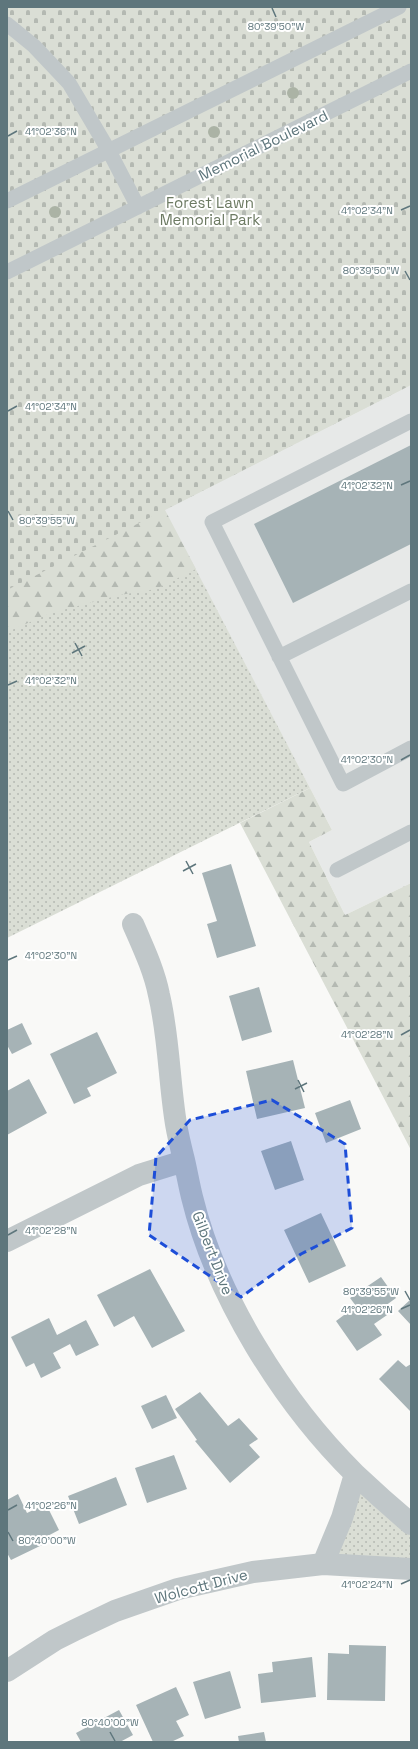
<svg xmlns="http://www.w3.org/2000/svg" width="418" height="1749" viewBox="0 0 418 1749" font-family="'Space Grotesk',sans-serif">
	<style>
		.built { fill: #e7e9e8 }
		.grass { fill: url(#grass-dots) }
		.forest { fill: url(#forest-firs) }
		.cemetery { fill: url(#cemetery-stones) }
		.building { fill: #a6b3b6 }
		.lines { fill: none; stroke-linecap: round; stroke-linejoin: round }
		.service { stroke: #c0c7c9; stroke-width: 15 }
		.minor { stroke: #c0c7c9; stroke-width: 22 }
		.tree { fill: #abb3a5 }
		.marked { fill: #1d4ed8; fill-opacity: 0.2; stroke: #1d4ed8; stroke-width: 3; stroke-dasharray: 8 5; stroke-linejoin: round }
		.ticks { fill: none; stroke: #5e767c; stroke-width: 1.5 }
		.labels { text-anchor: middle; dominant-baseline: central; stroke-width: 4; stroke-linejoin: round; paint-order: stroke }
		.street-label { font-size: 15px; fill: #5e767c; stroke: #fff }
		.park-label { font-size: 15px; fill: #6c7a62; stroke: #fff }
		.ticks-label { font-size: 10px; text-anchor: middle; fill: #5e767c; stroke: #fff; stroke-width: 4; stroke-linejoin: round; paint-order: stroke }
	</style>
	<defs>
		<pattern id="grass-dots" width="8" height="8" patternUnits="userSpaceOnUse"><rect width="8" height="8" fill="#daded5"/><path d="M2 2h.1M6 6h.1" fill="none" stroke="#b4b9b2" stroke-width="1.8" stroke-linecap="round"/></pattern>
		<pattern id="forest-firs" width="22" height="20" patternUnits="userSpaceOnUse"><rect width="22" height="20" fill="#daded5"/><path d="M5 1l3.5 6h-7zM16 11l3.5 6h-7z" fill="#b4b9b2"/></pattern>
		<pattern id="cemetery-stones" width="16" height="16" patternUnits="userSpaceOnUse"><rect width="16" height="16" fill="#daded5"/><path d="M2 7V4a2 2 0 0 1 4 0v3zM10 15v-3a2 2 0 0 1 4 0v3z" fill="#b4b9b2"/></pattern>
	</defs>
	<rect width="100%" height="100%" fill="#f9f9f7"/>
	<path class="built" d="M411,385V883L345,915L309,842L332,830L164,510Z"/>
	<path class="grass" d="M192,562L310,788L7,938V590Z
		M355,1474L411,1524V1569L323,1564Z"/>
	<path class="forest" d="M411,385L165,510L196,569L156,589L120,595L51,613L7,632V531Z
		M310,788L332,830L309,842L345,915L411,883V1150L240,823Z"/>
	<path class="cemetery" d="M7,7H411V385L7,590Z"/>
	<path class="building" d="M411,445V544L293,603L254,524Z
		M231,864L256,946L217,958L207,924L217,921L202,873Z
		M259,987L272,1032L242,1041L229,996Z
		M22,1023L32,1044L12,1054L7,1045V1030Z
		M97,1032L117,1073L87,1088L91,1096L74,1104L50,1054Z
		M293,1060L305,1108L257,1119L246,1071Z
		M29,1079L47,1113L7,1135V1091Z
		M350,1100L361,1129L326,1143L315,1113Z
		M291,1141L304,1180L275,1190L261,1151Z
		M321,1213L346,1266L309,1283L284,1230Z
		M150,1269L185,1331L152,1348L134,1316L114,1327L97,1295Z
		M381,1277L396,1298L385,1306L390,1313L374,1324L382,1335L357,1351L336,1321L356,1306L350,1298Z
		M411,1299V1325L398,1311Z
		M49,1318L57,1335L86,1320L99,1345L76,1356L70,1344L53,1353L61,1368L41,1378L34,1363L26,1367L11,1337Z
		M398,1360L406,1367L411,1364V1412L379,1379Z
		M200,1392L228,1426L239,1418L258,1439L249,1445L260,1457L230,1483L195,1441L197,1440L175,1409Z
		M166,1395L177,1418L152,1429L141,1406Z
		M174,1455L187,1489L147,1503L135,1468Z
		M116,1477L127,1505L79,1524L68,1496Z
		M18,1494L27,1513L46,1504L59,1530L40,1540L42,1545L11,1560L7,1553V1500Z
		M349,1645L386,1646L385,1701L327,1700L328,1653L349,1654Z
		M312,1657L316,1697L261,1703L258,1674L273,1672L272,1662Z
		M230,1671L241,1708L205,1719L193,1682Z
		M176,1687L189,1715L176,1721L184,1736L171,1742H153L136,1705Z
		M119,1710L133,1735L120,1742H81L76,1733Z
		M264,1732L266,1742H239L238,1736Z"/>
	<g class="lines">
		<path class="service" d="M7,24L34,46L69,83L109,151L138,207
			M7,201L399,7
			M7,272L411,71
			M411,421L212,522L343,784L411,748
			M279,657L411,591
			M337,870L411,832"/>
		<path class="minor" d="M133,924C143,947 154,970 159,995C169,1037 169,1081 176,1124C178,1136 181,1148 184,1160C187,1173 189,1185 192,1197C216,1296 283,1403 355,1474C373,1491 392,1508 411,1524
			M7,1241L139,1175L184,1161
			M323,1564L342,1518L355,1474
			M7,1671L55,1640L75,1630L115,1611L178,1589L253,1572L323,1564L411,1569"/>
	</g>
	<g class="tree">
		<circle cx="293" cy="93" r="6"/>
		<circle cx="214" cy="132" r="6"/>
		<circle cx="55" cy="212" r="6"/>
	</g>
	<path class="marked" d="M272,1100L345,1144L352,1228L301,1254L241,1297L149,1235L156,1157L190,1120Z"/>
	<path class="ticks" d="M272,8L276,17M8,136L17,131M401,210L410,206M405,271L410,280M8,411L17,406M401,485L410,481M8,511L13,520M75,643L82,656M72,653L85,646M8,685L17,681M401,760L410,755M186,861L193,874M183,871L196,864M8,960L17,956M401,1035L410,1030M298,1080L304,1092M295,1089L307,1083M8,1235L17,1230M405,1291L410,1300M401,1309L410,1305M8,1510L17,1505M8,1532L13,1541M401,1584L410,1580M110,1732L115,1741"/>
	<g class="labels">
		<g class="street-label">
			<text transform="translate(263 145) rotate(-26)">Memorial Boulevard</text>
			<text transform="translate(213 1253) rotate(69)">Gilbert Drive</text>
			<text transform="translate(201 1586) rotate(-15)">Wolcott Drive</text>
		</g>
		<g class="park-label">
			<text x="210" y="202">Forest Lawn<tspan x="210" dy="17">Memorial Park</tspan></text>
		</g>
	</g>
	<g class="ticks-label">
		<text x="276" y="30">80°39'50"W</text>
		<text x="51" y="135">41°02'36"N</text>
		<text x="367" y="214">41°02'34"N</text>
		<text x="371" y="274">80°39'50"W</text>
		<text x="51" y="410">41°02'34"N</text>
		<text x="367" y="489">41°02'32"N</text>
		<text x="47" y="524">80°39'55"W</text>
		<text x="51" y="684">41°02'32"N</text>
		<text x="367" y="763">41°02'30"N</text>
		<text x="51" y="959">41°02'30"N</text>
		<text x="367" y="1038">41°02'28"N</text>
		<text x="51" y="1234">41°02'28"N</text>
		<text x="371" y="1295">80°39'55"W</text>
		<text x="367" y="1313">41°02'26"N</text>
		<text x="51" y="1509">41°02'26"N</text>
		<text x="47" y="1544">80°40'00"W</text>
		<text x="367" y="1588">41°02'24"N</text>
		<text x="110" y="1726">80°40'00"W</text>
	</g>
	<rect width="418" height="1749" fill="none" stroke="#5e767c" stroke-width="16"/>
</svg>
